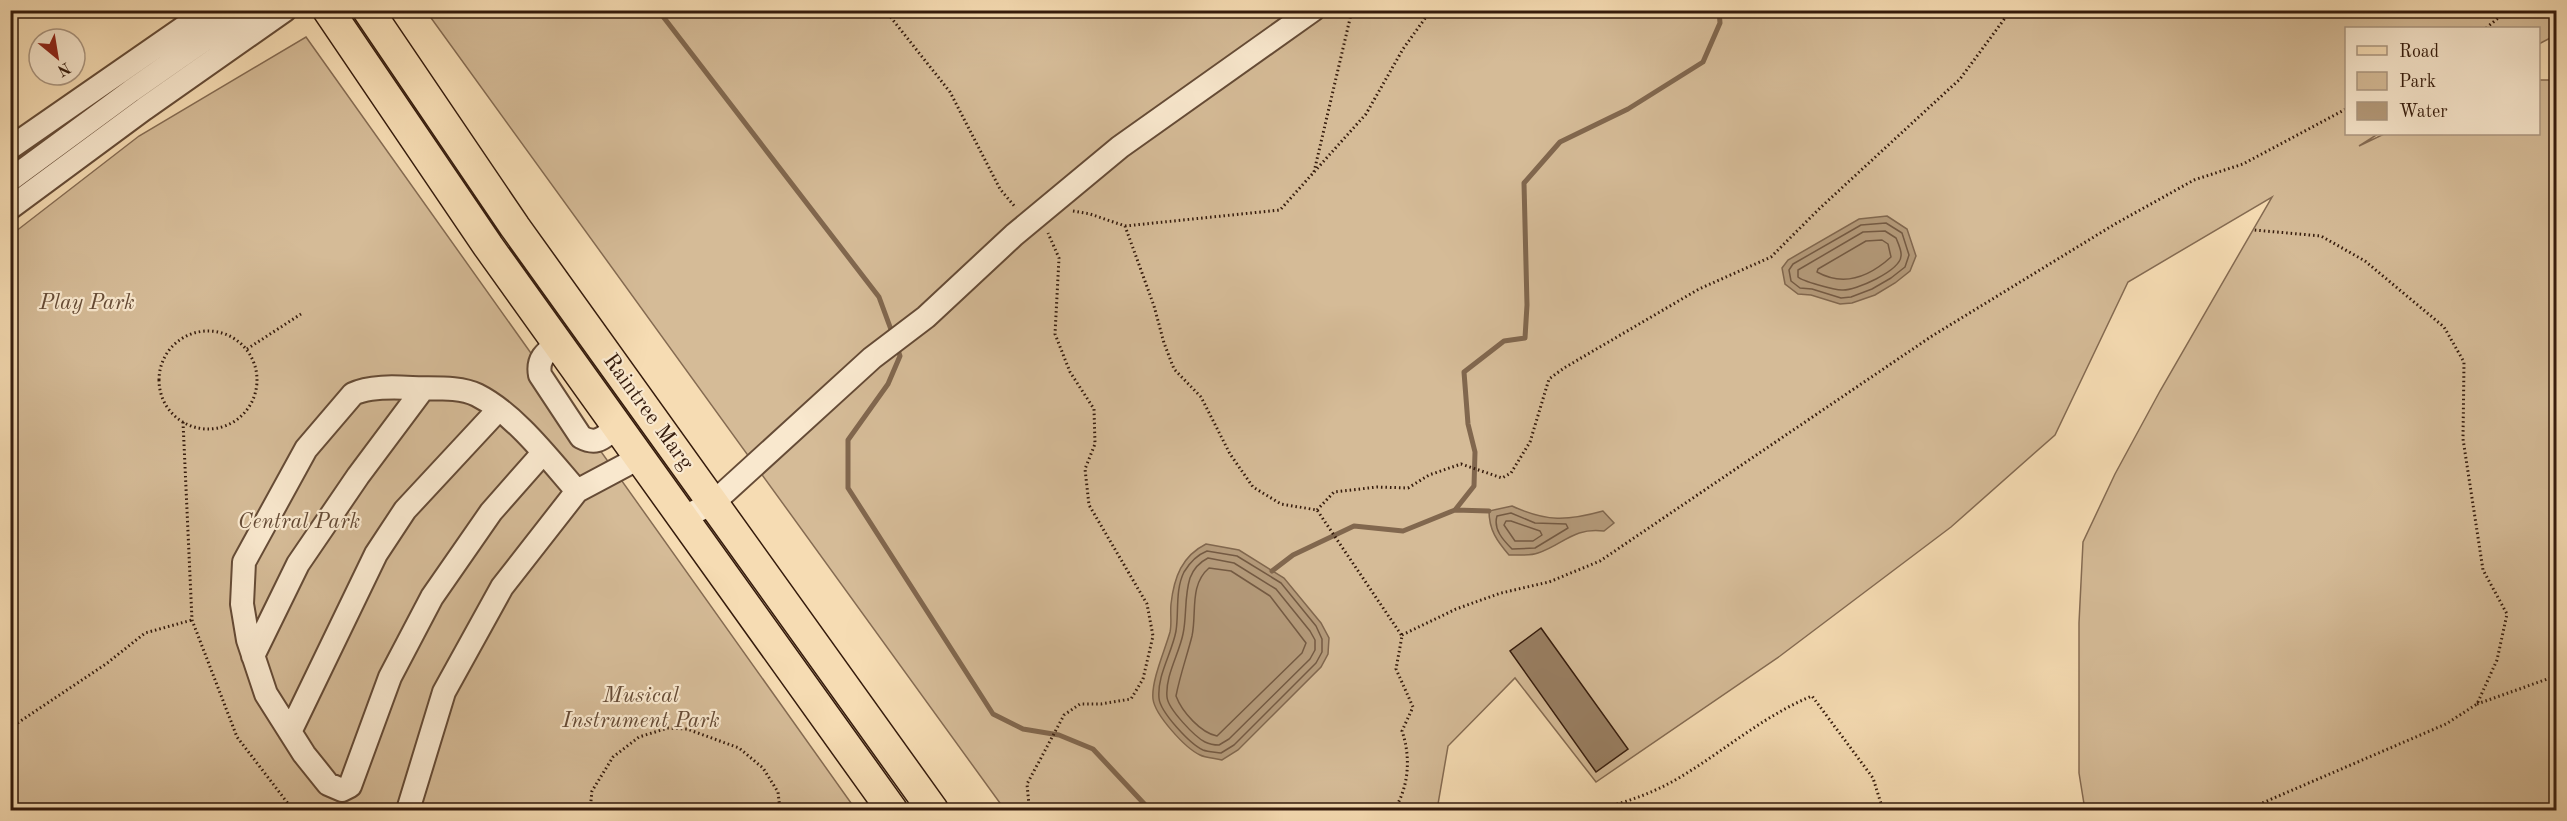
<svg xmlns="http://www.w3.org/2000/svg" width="2567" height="821" viewBox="0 0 2567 821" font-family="'Old Standard TT',serif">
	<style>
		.green { fill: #d5bb97; stroke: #856b52; stroke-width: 1.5 }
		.water { fill: #b49a7a; stroke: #81674e; stroke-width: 1.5 }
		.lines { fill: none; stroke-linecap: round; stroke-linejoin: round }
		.shore { stroke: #745a43; stroke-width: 1.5 }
		.stream { stroke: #81674e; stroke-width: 5 }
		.building { fill: #997f63; stroke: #351b0c; stroke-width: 1.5 }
		.minor-casing { stroke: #654b36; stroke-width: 26 }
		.major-casing { stroke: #351b0c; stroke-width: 33 }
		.path { stroke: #351b0c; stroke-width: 3; stroke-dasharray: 1.5 3; stroke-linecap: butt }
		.minor { stroke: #f9e8ce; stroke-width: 22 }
		.major { stroke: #f6dcb3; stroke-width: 30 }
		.labels { text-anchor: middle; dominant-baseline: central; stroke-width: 4.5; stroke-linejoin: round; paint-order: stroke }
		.park-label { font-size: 22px; font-style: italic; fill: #654b36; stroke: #f9e8ce }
		.street-label { font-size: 22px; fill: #351b0c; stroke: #f9e8ce }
	</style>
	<rect width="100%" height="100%" fill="#f6dcb3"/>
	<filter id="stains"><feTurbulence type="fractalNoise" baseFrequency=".00333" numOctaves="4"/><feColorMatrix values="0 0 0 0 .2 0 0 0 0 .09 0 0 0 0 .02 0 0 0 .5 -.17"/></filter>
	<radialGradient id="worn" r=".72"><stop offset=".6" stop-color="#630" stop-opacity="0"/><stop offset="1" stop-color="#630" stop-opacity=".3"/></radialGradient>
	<path class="green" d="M426,11H2556V35L2539,44L2538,28H2346V134H2378L2359,146L2384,134H2538L2539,80H2556V810H2085L2079,773V623L2083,542L2115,474L2160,391L2272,197L2128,282L2055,435L1951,527L1780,656L1596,782L1515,678L1448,746L1437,810H1005Z
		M306,37L856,810H11V235L139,136Z"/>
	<path class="water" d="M1887,216L1907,229L1916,256L1910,271L1895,283L1875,295L1852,303L1840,304L1811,295L1798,294L1785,284L1782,268L1788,260L1859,219Z
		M1512,506C1547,522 1567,521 1603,511L1614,523L1604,531C1573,527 1563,545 1538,553C1530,556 1518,555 1509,555C1497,541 1489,530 1489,511Z
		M1206,544L1239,550L1284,578L1321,623L1329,638L1328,654L1321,667L1238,750L1222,760C1215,758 1206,758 1200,755C1185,748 1155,715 1153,699C1151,681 1165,650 1170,632C1172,623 1170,613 1171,604C1174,577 1182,556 1206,544Z"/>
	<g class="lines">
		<path class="shore" d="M1886,223L1902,233L1909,255L1905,267L1891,278L1872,289L1851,297L1841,298L1812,289L1800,288L1791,281L1789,270L1793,264L1861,225Z
			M1885,231L1896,238C1898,243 1902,251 1901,256C1900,271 1855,291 1842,290C1834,290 1802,281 1798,277V270L1863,232Z
			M1882,240L1888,244L1891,257C1869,277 1844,287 1817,272L1818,269L1866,241Z
			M1511,513L1535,523L1566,524L1568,528L1535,548L1512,549C1503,540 1493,529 1497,516Z
			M1506,521H1511L1540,531L1542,535L1533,541H1515L1504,525Z
			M1207,551L1237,556L1281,583L1316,626L1322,639V652L1316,663L1234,745L1221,753C1215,752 1208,752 1203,750C1190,744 1160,712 1159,698C1157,675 1172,653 1176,631C1179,612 1175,590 1184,572C1190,562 1197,555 1207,551Z
			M1208,558L1234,563L1276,589L1310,631L1315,640V650L1310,659L1229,739L1219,745C1215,745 1209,744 1205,742C1195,737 1168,709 1167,697C1165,676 1179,654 1183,634C1187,616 1184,597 1190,578C1193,570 1200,562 1208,558Z
			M1209,568L1231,571L1270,596L1306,643L1302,653L1217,736C1201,733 1182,712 1176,696C1180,675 1187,656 1192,636C1197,613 1189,585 1209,568Z"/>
		<path class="stream" d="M658,10L879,297L893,335
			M897,347L900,356L888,384L848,440V488L993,714L1023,729L1059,735L1093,749L1150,810
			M1489,511L1455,510L1474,486L1475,452L1468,424L1464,372L1504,341L1525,338L1527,305L1524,183L1560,142L1628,109L1703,62L1720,23L1719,10
			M1272,571L1293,555L1354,526L1403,531L1455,510"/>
	</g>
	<path class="building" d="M1541,628L1628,749L1596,772L1510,651Z"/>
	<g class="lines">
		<defs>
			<path id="minor" d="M10,148L209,10
				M10,180L131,91L247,10
				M10,208L144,109L285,10
				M558,343C545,353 537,359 540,375L581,437C598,446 603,437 617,427
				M543,453L491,512L432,597L390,677L350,786L342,790L328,784L304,754L266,694L248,640L242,604L244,562L306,449L353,394C369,386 394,387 412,388C432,389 459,386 477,395C515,414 549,459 577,491L639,458
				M682,518L713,503L872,358L926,317L1014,235L1120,147L1313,10
				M253,656L298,564L358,476L423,389
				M290,732L376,554L405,510L498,410
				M408,810L444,692L502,587L577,491"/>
			<path id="major" d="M328,10L488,246L892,810
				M368,10L515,227L933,810"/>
		</defs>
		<use href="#minor" class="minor-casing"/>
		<use href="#major" class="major-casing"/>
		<path class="path" d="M885,10L950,92L1000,189L1016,208
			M2486,28L2508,10
			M1314,172L1352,10
			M1073,211L1090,214L1125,226L1154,306L1164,343L1174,369L1201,397L1230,454L1253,487L1281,504L1317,510L1402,636L1396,669L1413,707L1402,731C1411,757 1409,787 1394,810
			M1125,226L1280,210L1366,114L1403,49L1431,10
			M159 380a49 49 0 1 1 98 0a49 49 0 1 1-98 0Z
			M247,349L301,314
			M183,422L192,620L237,737L293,810
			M1317,510L1334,492L1377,487L1408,488L1429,475L1461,464L1502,478L1511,473L1530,442L1549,379L1564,368L1699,289L1771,257L1820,208L1960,79L2011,10
			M1402,635L1456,609L1501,593L1549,582L1600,561L1932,336L2115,224L2194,180L2243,164L2346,109
			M2477,704L2556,676
			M10,728L106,664L145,633L192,620
			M1029,805L1027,784L1064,715L1080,704H1101L1131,699L1143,679L1153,636L1147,604L1089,505L1085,469L1095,444L1094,409L1070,372L1055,334L1059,258L1048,233
			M590,810L592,791L613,757L639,737L668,728L687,729L739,748L763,768L778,792L780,810
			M1595,810C1624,803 1651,794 1677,779C1723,752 1763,716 1812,696L1873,778L1883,810
			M2246,810L2446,724L2477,704L2497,660L2507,614L2483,570L2463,439L2464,362L2444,327L2365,261L2321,236L2254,230"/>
		<use href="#minor" class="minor"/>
		<use href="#major" class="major"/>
	</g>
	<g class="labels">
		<g class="park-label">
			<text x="87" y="303">Play Park</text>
			<text x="299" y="522">Central Park</text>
			<text x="641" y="696">Musical<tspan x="641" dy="25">Instrument Park</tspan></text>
		</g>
		<g class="street-label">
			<text transform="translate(648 412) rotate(54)">Raintree Marg</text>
		</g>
	</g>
	<rect width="2567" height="821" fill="none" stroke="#f6dcb3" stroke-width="36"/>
	<rect x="12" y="12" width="2543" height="797" fill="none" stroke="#351b0c" stroke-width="3"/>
	<rect x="18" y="18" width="2531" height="785" fill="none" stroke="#351b0c" stroke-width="1.5"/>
	<rect x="2345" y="27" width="195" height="108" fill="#f9e8ce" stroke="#ab9680" stroke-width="1.5"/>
	<rect x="2357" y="46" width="30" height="9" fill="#f6dcb3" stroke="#ab9680" stroke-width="1.5"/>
	<text x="2399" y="57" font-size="18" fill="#351b0c">Road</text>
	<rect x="2357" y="72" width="30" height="18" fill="#d5bb97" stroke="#ab9680" stroke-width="1.5"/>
	<text x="2399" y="87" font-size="18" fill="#351b0c">Park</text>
	<rect x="2357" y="102" width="30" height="18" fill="#b49a7a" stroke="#ab9680" stroke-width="1.5"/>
	<text x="2399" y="117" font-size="18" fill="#351b0c">Water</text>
	<g transform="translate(57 57) rotate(150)"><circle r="28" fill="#f9e8ce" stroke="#ab9680" stroke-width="1.5"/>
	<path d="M0-4.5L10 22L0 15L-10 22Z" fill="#8f2418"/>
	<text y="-9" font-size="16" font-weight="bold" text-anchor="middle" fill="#351b0c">N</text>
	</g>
	<rect width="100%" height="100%" filter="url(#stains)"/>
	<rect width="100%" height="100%" fill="url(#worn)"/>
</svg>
